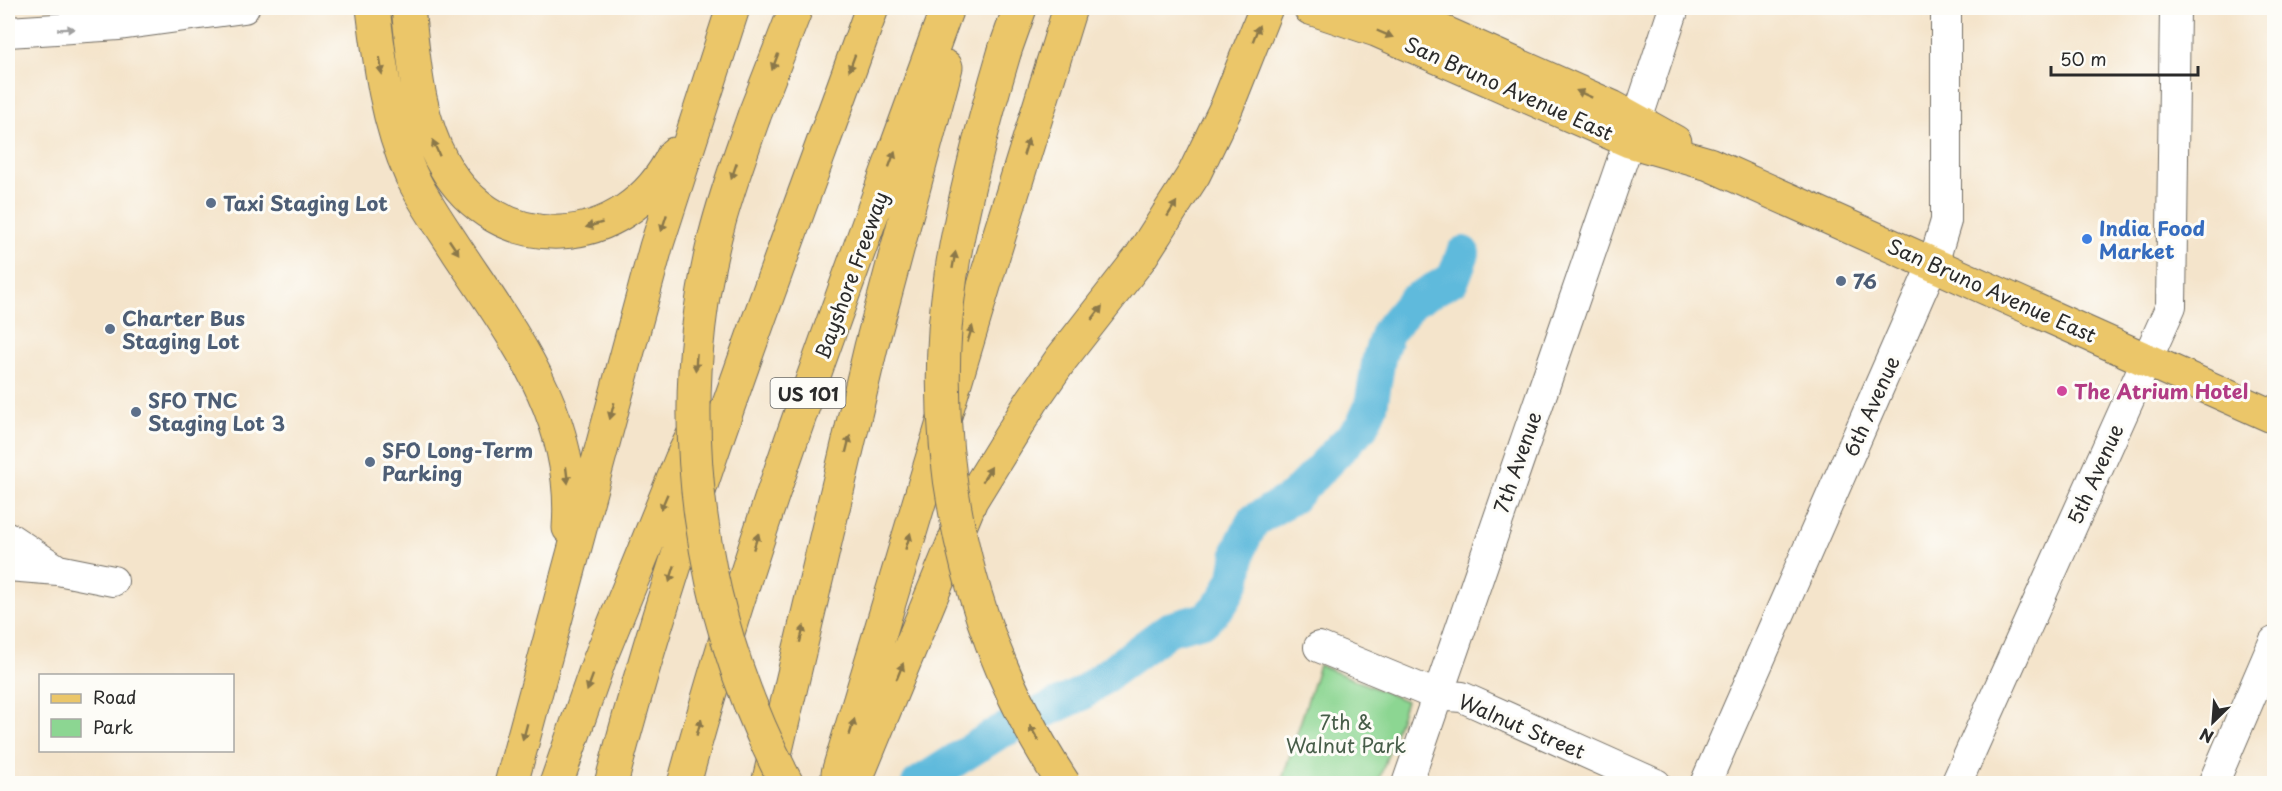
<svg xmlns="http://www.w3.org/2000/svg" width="2282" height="791" viewBox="0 0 2282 791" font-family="'Playpen Sans',sans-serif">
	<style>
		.green { fill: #8cd692; stroke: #5c805e; stroke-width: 1.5 }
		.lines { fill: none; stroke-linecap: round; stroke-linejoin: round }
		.river { stroke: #5ebadc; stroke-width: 34 }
		.minor-casing { stroke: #716c63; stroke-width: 32 }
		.major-casing { stroke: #716c63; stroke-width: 35 }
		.highway-casing { stroke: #716c63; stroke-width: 35 }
		.minor { stroke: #fff; stroke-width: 30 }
		.major { stroke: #ebc669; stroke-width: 33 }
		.highway { stroke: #ebc669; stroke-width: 33 }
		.highway-bridge-casing { stroke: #716c63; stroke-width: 35; stroke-linecap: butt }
		.highway-bridge { stroke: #ebc669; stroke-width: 33 }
		.oneway { fill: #a0a0a0 }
		.oneway2 { fill: #8b784a }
		.service-dot { fill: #5c6f8a; stroke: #fdfcf7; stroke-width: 2 }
		.shop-dot { fill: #3f7fe0; stroke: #fdfcf7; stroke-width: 2 }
		.hotel-dot { fill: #d1479c; stroke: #fdfcf7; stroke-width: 2 }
		.labels { text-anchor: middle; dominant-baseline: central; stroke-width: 6; stroke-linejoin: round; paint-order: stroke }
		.shield { fill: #fdfcf7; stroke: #6a6a68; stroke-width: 1.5 }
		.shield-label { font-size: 18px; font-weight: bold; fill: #2b2b2b }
		.street-label { font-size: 20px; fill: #2b2b2b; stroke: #fdfcf7 }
		.service-label { font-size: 20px; font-weight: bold; fill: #4e5e75; stroke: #fdfcf7; text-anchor: start }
		.shop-label { font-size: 20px; font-weight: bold; fill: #366cbe; stroke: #fdfcf7; text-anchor: start }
		.hotel-label { font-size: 20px; font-weight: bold; fill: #b23c85; stroke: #fdfcf7; text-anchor: start }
		.park-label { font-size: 20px; fill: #485e4a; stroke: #fdfcf7 }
	</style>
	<rect width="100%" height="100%" fill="#fdfcf7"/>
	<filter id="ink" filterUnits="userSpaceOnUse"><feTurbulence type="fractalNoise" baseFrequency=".0167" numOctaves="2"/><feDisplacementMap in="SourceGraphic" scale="12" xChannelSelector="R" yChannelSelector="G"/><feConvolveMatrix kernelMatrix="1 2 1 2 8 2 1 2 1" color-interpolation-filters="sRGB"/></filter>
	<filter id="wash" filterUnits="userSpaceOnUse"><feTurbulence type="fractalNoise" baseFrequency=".008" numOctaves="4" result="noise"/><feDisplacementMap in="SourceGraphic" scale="24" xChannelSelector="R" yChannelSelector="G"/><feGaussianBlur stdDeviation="1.35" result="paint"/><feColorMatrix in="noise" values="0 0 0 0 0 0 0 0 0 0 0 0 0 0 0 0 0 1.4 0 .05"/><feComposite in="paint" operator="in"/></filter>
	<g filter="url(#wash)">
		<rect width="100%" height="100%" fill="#f4e4cb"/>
		<path class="green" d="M1319,665L1406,701L1378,783H1281Z"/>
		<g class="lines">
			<path class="river" d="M918,784L998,733L1081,694L1169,629L1206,619L1223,601L1235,578L1240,547L1253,521L1293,497L1362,426L1371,406L1379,358L1387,333L1413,301L1453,279L1463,253"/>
		</g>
	</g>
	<g filter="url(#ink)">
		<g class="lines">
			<defs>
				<path id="minor" d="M8,32L119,25L244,8
					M1637,120L1674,8
					M8,537L55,568
					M8,566L58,570L113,581
					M1319,647L1436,695L1462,697L1656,784
					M1407,784L1629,141
					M1705,784L1933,264L1946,221V8
					M1956,784L2171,306L2175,8
					M2213,784L2274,642"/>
				<path id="major" d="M1310,8L1376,30L1629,141L1709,164L2274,417
					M1389,8L1612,107L1675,142"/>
				<path id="highway" d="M373,8C380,65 387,122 411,175C424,202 442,227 458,252C516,339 577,418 569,528
					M408,8C414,59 417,117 443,163C497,260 626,253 674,154
					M1005,50L1020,8
					M754,116L796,8
					M838,773L992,259L1070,8
					M511,784L656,247L733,8
					M556,784L599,661L681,460L699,423
					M611,784C680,519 780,264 872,8
					M684,784C755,520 855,264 947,8
					M768,784L871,347L946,67
					M854,784L971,500L1032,401L1062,358L1140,258L1194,174L1227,106L1266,8"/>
			</defs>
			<use href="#minor" class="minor-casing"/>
			<use href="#major" class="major-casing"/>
			<use href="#highway" class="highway-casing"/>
			<use href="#minor" class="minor"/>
			<use href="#major" class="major"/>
			<use href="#highway" class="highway"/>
			<defs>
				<path id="highway-bridge" d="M1005,50C983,124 963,199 951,275C925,450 966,636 1064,784
					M754,116C740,156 725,196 715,237C670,420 699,618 787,784"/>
			</defs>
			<use href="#highway-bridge" class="highway-bridge-casing"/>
			<use href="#highway-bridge" class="highway-bridge"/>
		</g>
		<defs><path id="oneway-solid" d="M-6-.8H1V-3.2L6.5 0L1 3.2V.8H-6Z" transform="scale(1.5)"/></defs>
		<use class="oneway" href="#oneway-solid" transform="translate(66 29) rotate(-3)"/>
		<g class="oneway2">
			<use href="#oneway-solid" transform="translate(1256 33) rotate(-69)"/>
			<use href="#oneway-solid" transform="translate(1385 34) rotate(23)"/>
			<use href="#oneway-solid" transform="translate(775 62) rotate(111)"/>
			<use href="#oneway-solid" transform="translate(852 63) rotate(110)"/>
			<use href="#oneway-solid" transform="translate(381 66) rotate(82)"/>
			<use href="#oneway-solid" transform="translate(1584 94) rotate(-156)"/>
			<use href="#oneway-solid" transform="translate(1026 147) rotate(-73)"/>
			<use href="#oneway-solid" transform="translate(436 148) rotate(-114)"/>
			<use href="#oneway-solid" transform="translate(892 159) rotate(-70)"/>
			<use href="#oneway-solid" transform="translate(734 171) rotate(109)"/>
			<use href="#oneway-solid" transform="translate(1172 209) rotate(-58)"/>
			<use href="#oneway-solid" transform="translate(664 223) rotate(108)"/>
			<use href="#oneway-solid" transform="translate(594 225) rotate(164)"/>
			<use href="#oneway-solid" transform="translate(454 247) rotate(56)"/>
			<use href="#oneway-solid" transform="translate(954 260) rotate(-80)"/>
			<use href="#oneway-solid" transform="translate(1097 313) rotate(-52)"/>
			<use href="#oneway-solid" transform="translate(970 334) rotate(-73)"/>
			<use href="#oneway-solid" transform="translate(696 362) rotate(94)"/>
			<use href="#oneway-solid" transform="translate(612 411) rotate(105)"/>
			<use href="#oneway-solid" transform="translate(848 444) rotate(-76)"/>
			<use href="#oneway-solid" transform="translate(987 474) rotate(-59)"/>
			<use href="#oneway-solid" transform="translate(567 475) rotate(83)"/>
			<use href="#oneway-solid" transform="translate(664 502) rotate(113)"/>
			<use href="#oneway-solid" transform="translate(756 541) rotate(-72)"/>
			<use href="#oneway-solid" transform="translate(908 541) rotate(-73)"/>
			<use href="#oneway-solid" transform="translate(672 574) rotate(108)"/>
			<use href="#oneway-solid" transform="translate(802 634) rotate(-76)"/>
			<use href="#oneway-solid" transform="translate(900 671) rotate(-68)"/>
			<use href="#oneway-solid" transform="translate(590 683) rotate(110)"/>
			<use href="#oneway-solid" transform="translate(699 727) rotate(-74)"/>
			<use href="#oneway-solid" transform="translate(852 727) rotate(-73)"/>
			<use href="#oneway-solid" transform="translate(525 732) rotate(105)"/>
			<use href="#oneway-solid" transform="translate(1034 733) rotate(-120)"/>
		</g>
	</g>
	<g class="service-dot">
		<circle cx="211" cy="203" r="6"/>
		<circle cx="1841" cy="281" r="6"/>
		<circle cx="110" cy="329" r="6"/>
		<circle cx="136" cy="412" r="6"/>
		<circle cx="370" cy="462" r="6"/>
	</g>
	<circle class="shop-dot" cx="2087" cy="239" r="6"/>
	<circle class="hotel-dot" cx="2062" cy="391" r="6"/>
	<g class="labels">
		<rect class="shield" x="770.5" y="378" width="75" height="30" rx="4.5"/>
		<g class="shield-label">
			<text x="808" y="393">US 101</text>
		</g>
		<g class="street-label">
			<text transform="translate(1509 88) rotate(24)">San Bruno Avenue East</text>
			<text transform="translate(851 275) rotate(-70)">Bayshore Freeway</text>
			<text transform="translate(1992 290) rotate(24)">San Bruno Avenue East</text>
			<text transform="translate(1871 406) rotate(-66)">6th Avenue</text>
			<text transform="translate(1517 462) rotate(-71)">7th Avenue</text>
			<text transform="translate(2095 474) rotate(-66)">5th Avenue</text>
			<text transform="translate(1522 726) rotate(23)">Walnut Street</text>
		</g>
		<g class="service-label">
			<text x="223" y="203">Taxi Staging Lot</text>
			<text x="1853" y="281">76</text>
			<text x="122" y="318">Charter Bus<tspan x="122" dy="23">Staging Lot</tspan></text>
			<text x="148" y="400">SFO TNC<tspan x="148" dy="23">Staging Lot 3</tspan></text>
			<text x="382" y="450">SFO Long-Term<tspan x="382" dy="23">Parking</tspan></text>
		</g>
		<g class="shop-label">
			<text x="2099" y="228">India Food<tspan x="2099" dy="23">Market</tspan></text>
		</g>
		<g class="hotel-label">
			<text x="2074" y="391">The Atrium Hotel</text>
		</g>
		<g class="park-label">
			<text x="1346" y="722">7th &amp;<tspan x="1346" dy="23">Walnut Park</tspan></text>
		</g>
	</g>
	<rect width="2282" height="791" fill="none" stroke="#fdfcf7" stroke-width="30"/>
	<rect x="39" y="674" width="195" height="78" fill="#fdfcf7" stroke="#a9a8a5" stroke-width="1.5"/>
	<rect x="51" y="694" width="30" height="9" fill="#ebc669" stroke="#a9a8a5" stroke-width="1.5"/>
	<text x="93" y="704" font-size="18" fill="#2b2b2b">Road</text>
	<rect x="51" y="719" width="30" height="18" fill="#8cd692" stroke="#a9a8a5" stroke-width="1.5"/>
	<text x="93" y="734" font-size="18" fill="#2b2b2b">Park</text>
	<g transform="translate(2213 722) rotate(205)" stroke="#fdfcf7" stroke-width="4.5" paint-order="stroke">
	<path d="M0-4.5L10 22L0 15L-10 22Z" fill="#2b2b2b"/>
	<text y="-9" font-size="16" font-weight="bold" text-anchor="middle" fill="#2b2b2b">N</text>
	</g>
	<path d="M2051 66v9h147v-9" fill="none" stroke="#2b2b2b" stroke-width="3"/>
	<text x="2060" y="66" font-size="18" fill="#2b2b2b" stroke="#fdfcf7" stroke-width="4.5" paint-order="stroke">50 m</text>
</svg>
